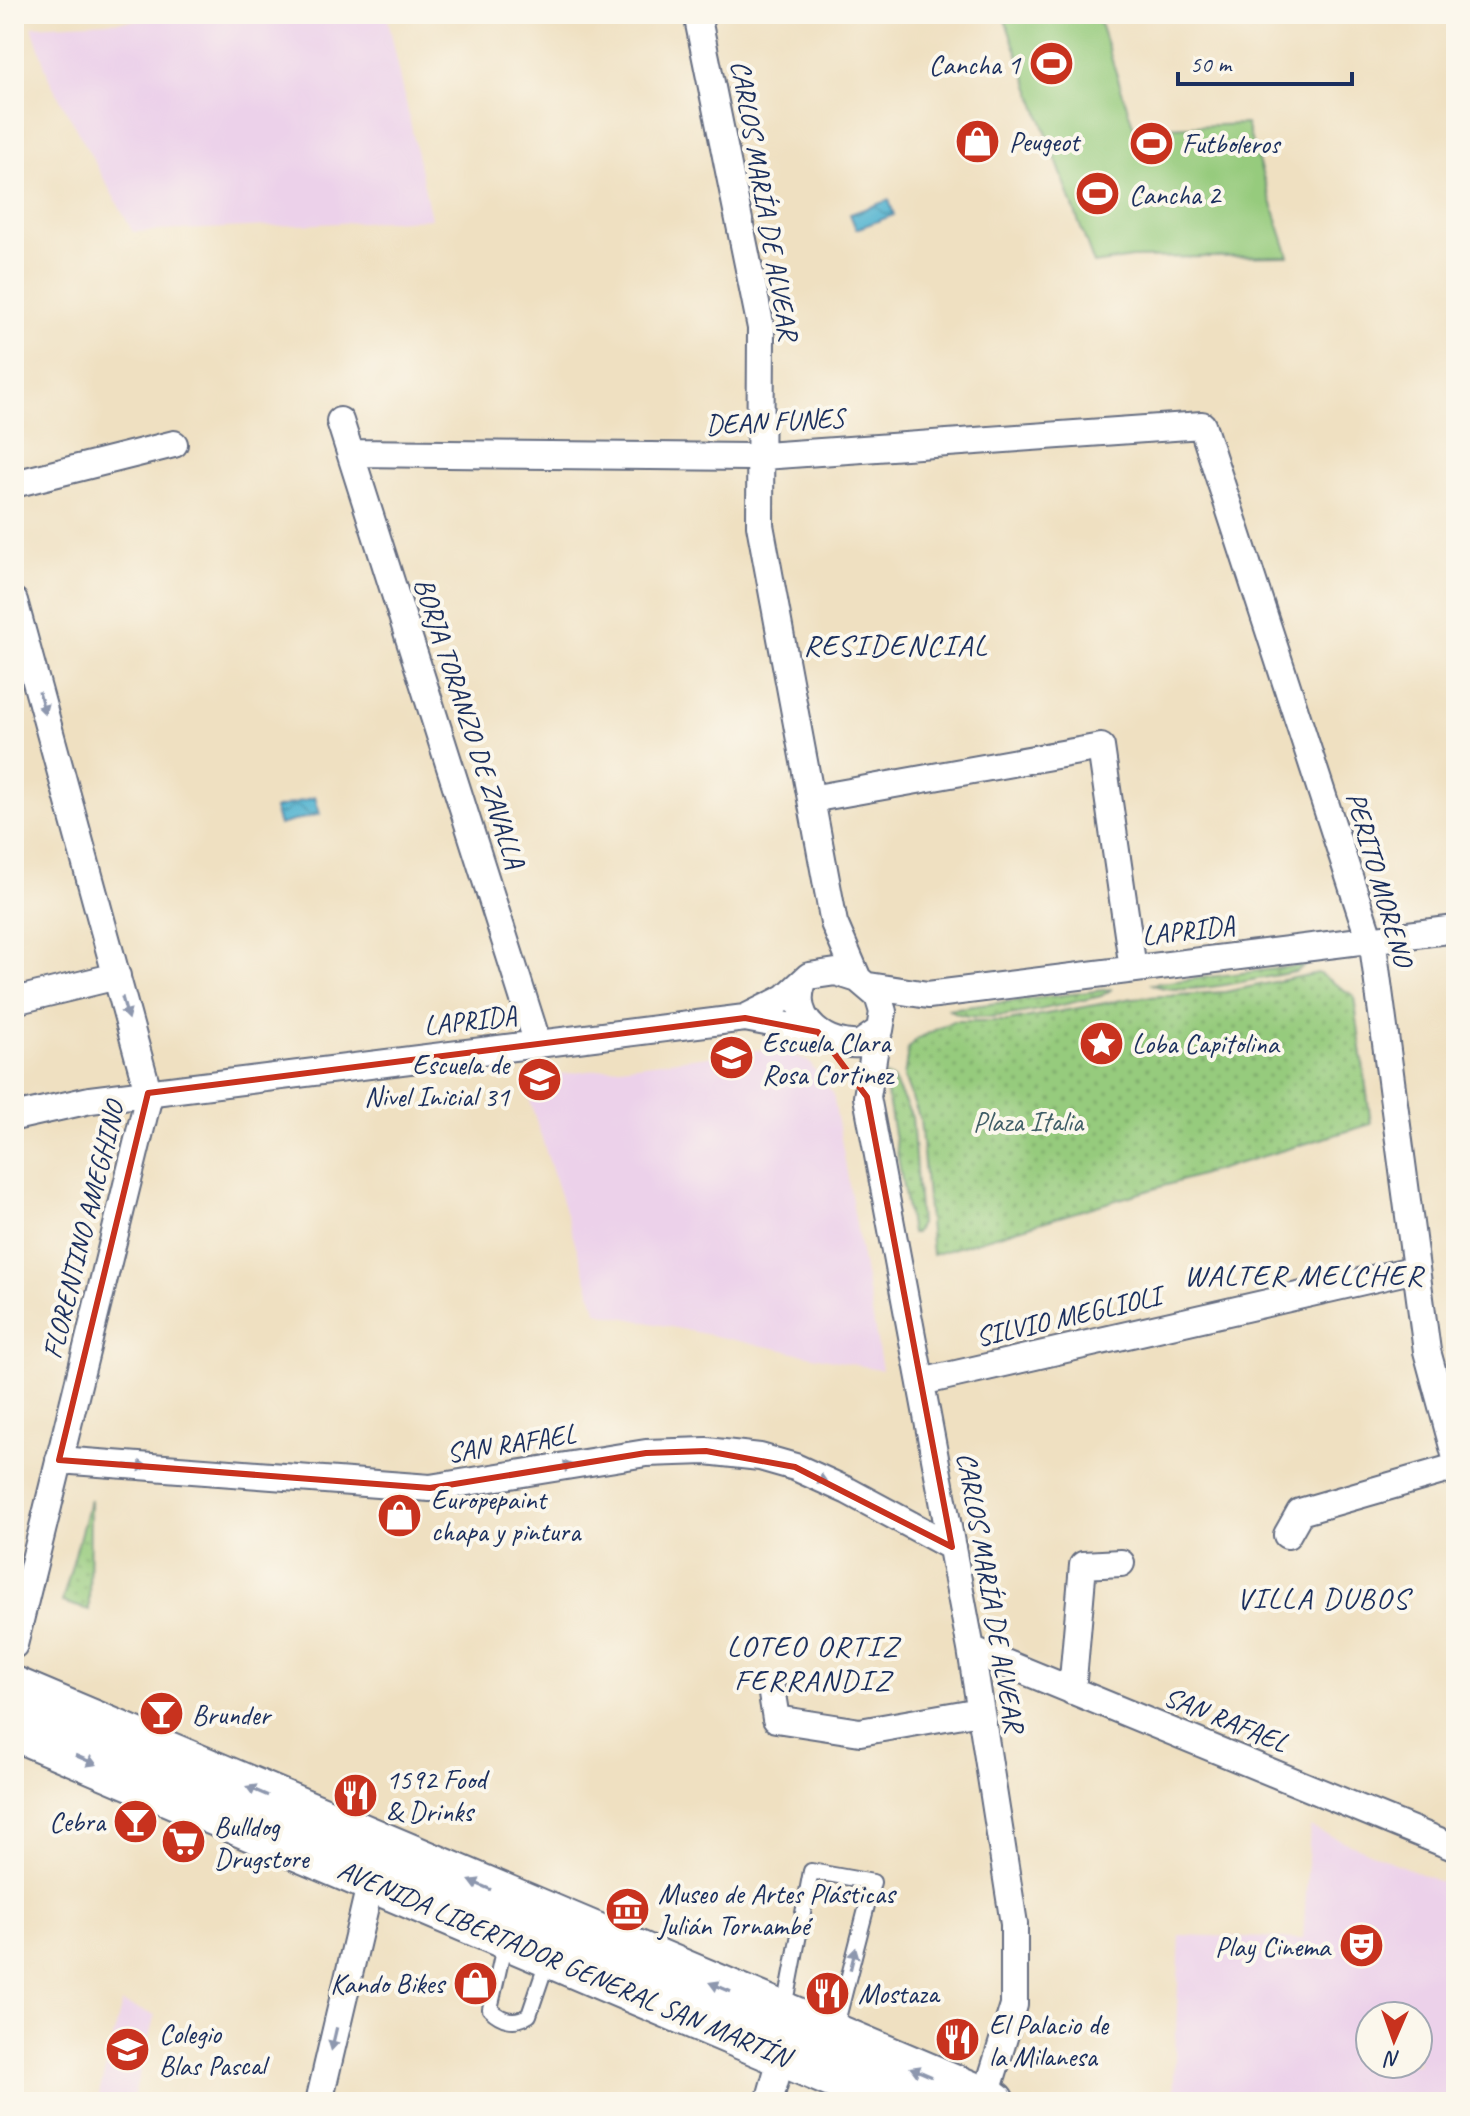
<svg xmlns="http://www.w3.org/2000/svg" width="1470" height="2116" viewBox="0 0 1470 2116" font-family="Caveat,sans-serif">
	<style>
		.built { fill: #ecd1ea; fill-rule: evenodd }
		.grass { fill: url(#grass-dots); stroke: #587d6e; stroke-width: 2 }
		.garden { fill: #96cb7d; stroke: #587d6e; stroke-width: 2 }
		.water { fill: url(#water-waves); stroke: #367197; stroke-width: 2 }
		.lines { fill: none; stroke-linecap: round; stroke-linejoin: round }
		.service-casing { stroke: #656d81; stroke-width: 18 }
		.minor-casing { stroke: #656d81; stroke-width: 30 }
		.primary-casing { stroke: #656d81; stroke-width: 46 }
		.service { stroke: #fff; stroke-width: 14 }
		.minor { stroke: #fff; stroke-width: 26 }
		.primary { stroke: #fff; stroke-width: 42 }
		.oneway { fill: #8d97ae }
		.marked { fill: none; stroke: #c8321e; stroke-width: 6; stroke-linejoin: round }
		.labels { text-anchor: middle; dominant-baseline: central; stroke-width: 8; stroke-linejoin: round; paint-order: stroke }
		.poi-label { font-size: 28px; fill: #1b2f5e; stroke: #fbf7ec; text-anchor: start }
		.street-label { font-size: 28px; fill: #1b2f5e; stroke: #fbf7ec }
		.park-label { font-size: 28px; fill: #405e67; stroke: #fbf7ec }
		.neighbourhood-label { font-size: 30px; letter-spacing: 2px; fill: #1b2f5e; stroke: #fbf7ec }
	</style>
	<defs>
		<pattern id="grass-dots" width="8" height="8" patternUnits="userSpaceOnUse" patternTransform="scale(2)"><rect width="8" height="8" fill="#96cb7d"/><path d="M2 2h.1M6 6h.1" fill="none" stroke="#7aa56a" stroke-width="1.8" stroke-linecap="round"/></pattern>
		<pattern id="water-waves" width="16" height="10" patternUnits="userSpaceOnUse" patternTransform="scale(2)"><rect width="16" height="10" fill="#51b3d0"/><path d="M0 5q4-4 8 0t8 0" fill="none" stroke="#4292ac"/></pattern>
	</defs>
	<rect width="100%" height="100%" fill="#fbf7ec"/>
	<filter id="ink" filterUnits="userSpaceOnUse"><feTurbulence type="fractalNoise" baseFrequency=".0125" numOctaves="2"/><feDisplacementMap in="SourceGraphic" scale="16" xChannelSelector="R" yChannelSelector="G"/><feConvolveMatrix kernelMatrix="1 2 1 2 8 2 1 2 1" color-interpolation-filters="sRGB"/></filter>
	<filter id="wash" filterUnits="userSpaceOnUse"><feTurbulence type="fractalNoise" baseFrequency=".006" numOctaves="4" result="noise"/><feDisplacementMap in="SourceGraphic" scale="32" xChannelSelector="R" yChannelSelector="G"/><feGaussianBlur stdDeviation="1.8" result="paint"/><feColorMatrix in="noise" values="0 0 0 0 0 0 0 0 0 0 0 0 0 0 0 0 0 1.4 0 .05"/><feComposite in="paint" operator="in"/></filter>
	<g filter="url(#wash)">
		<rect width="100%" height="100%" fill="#efe0c1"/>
		<path class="built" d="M265,14H387L431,219L133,232L49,79L32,26Z
			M766,1049L786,1052L809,1062L833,1094L882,1370L597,1312L523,1079Z
			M1310,1827L1456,1889V2102H1173L1180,1935L1303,1939ZM1370,2016H1418V2064H1370Z
			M122,2003L155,2015L132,2102H97Z"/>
		<path class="grass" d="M1306,965L1295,972C1262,977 1181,999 1152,984Z
			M1318,973L1354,996L1371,1124L932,1255L920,1119L904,1078L908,1049L917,1039L953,1021H1008L1133,998L1225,992Z
			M1112,989L1101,996C1068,1003 976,1030 949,1009Z
			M884,1076L893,1079L912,1117L920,1224L915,1233H911Z
			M90,1499L89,1610L62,1602Z"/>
		<path class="garden" d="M1003,14H1097L1134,128L1246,124L1289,256L1131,258L1094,264Z"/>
		<path class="water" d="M889,200L894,215L856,229L850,214Z
			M315,797L320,814L279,825L274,809Z"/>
	</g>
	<g filter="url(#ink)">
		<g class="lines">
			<defs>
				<path id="service" d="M505,1942L490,2009C501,2020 515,2024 529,2015L548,1959
					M785,2008L811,1871L873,1882L835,2030"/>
				<path id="minor" d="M697,14L761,328L760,525L834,923L858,979
					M340,421L538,1044
					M351,453L749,457L1202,425L1374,953L1427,1351L1456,1458
					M14,484L174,444
					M14,601L149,1095L14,1645
					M811,799L1101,747L1133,969
					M869,986L928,995L1456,929
					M14,1001L117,976
					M745,1018L785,998L809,976L836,972L858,979L878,996L883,1012L880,1030L860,1044C828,1047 790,1021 802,985
					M877,1034L867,1097L971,1649L1014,1924V2005L985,2099
					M14,1117L90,1100L745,1018L818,1032
					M921,1382L1416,1269
					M59,1460L430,1488L646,1453L706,1451L760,1457L795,1467L848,1491L952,1547
					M1287,1535L1300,1512L1456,1467
					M971,1649L1456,1848
					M771,1688L776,1719L860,1732L980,1711
					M1072,1691L1083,1565L1121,1563
					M319,2102L374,1868
					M769,2102L785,2044"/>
				<path id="primary" d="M14,1688L993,2102
					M14,1729L893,2102"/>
			</defs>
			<use href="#service" class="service-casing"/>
			<use href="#minor" class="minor-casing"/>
			<use href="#primary" class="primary-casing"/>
			<use href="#service" class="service"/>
			<use href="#minor" class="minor"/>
			<use href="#primary" class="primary"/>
		</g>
		<defs><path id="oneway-solid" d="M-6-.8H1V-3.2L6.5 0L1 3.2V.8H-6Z" transform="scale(2)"/></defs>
		<g class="oneway">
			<use href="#oneway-solid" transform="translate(42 703) rotate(75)"/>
			<use href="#oneway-solid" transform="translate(125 1008) rotate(75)"/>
			<use href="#oneway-solid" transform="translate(137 1466) rotate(4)"/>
			<use href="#oneway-solid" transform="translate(562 1467) rotate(-9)"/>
			<use href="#oneway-solid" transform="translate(817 1478) rotate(25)"/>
			<use href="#oneway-solid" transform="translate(86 1760) rotate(23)"/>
			<use href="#oneway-solid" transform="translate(257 1791) rotate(-157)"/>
			<use href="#oneway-solid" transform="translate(480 1885) rotate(-157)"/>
			<use href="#oneway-solid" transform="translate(853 1959) rotate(-76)"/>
			<use href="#oneway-solid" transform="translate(720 1987) rotate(-157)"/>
			<use href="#oneway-solid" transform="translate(334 2039) rotate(103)"/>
			<use href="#oneway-solid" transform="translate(921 2072) rotate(-157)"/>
		</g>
	</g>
	<path class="marked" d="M745,1018L818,1032L867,1097L952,1547L795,1467L706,1451L646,1453L430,1488L59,1460L148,1093Z"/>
	<defs>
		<symbol id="stadium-disc" viewBox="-11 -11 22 22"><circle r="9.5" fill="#c8321e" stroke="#fbf7ec"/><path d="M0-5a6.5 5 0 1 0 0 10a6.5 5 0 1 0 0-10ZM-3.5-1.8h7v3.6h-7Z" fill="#fff"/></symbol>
		<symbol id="shop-disc" viewBox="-11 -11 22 22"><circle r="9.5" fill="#c8321e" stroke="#fbf7ec"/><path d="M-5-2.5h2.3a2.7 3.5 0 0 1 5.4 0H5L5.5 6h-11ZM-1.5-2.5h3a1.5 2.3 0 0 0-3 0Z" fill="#fff"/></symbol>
		<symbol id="sight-disc" viewBox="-11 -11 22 22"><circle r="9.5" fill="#c8321e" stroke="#fbf7ec"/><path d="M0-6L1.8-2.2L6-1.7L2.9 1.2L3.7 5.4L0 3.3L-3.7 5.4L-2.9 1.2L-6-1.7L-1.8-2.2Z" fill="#fff"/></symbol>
		<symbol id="school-disc" viewBox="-11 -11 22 22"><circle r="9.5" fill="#c8321e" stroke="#fbf7ec"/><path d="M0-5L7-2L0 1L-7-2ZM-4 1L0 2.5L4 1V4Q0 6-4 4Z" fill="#fff"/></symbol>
		<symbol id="bar-disc" viewBox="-11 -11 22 22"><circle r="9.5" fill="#c8321e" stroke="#fbf7ec"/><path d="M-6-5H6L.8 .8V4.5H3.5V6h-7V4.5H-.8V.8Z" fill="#fff"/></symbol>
		<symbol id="restaurant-disc" viewBox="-11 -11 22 22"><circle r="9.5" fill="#c8321e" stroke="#fbf7ec"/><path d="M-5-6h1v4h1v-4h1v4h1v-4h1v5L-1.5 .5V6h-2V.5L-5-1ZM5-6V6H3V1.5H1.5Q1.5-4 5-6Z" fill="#fff"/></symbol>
		<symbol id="supermarket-disc" viewBox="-11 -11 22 22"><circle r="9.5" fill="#c8321e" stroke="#fbf7ec"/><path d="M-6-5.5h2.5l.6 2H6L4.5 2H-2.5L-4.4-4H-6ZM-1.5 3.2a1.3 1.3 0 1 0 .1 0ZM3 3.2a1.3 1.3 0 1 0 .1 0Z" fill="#fff"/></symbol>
		<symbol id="museum-disc" viewBox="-11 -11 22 22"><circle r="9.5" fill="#c8321e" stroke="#fbf7ec"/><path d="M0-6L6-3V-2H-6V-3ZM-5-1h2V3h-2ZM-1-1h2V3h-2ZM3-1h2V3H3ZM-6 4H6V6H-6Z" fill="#fff"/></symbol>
		<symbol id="theatre-disc" viewBox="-11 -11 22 22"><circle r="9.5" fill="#c8321e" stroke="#fbf7ec"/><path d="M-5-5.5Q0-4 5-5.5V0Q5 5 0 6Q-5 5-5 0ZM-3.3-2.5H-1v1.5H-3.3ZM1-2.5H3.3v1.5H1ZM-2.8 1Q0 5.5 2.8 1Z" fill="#fff"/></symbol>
	</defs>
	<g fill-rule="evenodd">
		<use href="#stadium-disc" x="1026" y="38" width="51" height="51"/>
		<use href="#shop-disc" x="952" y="116" width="51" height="51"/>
		<use href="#stadium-disc" x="1126" y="118" width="51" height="51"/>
		<use href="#stadium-disc" x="1072" y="168" width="51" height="51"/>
		<use href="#sight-disc" x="1076" y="1018" width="51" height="51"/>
		<use href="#school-disc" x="706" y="1032" width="51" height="51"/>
		<use href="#school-disc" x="514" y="1054" width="51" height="51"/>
		<use href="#shop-disc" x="374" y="1490" width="51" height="51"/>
		<use href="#bar-disc" x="136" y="1688" width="51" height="51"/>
		<use href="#restaurant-disc" x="330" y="1770" width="51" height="51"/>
		<use href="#bar-disc" x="110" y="1796" width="51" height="51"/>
		<use href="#supermarket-disc" x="158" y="1816" width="51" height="51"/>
		<use href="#museum-disc" x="602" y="1884" width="51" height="51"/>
		<use href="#theatre-disc" x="1336" y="1920" width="51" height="51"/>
		<use href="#shop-disc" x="450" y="1958" width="51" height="51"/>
		<use href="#restaurant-disc" x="802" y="1968" width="51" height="51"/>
		<use href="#restaurant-disc" x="932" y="2014" width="51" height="51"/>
		<use href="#school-disc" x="102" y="2024" width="51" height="51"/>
	</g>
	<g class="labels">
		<g class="poi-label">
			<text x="1020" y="64" text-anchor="end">Cancha 1</text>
			<text x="1009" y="141">Peugeot</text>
			<text x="1182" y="143">Futboleros</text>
			<text x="1129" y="194">Cancha 2</text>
			<text x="762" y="1042">Escuela Clara<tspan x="762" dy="32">Rosa Cortinez</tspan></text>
			<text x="1132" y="1043">Loba Capitolina</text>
			<text x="509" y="1064" text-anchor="end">Escuela de<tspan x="509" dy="32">Nivel Inicial 31</tspan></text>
			<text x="431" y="1499">Europepaint<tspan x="431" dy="32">chapa y pintura</tspan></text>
			<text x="192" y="1714">Brunder</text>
			<text x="386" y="1779">1592 Food<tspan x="386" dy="32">&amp; Drinks</tspan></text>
			<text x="105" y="1821" text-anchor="end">Cebra</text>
			<text x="214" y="1826">Bulldog<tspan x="214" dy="32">Drugstore</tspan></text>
			<text x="658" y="1893">Museo de Artes Plásticas<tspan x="658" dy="32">Julián Tornambé</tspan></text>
			<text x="1330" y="1946" text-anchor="end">Play Cinema</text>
			<text x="444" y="1983" text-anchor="end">Kando Bikes</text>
			<text x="858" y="1993">Mostaza</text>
			<text x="989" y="2024">El Palacio de<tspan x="989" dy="32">la Milanesa</tspan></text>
			<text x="159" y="2033">Colegio<tspan x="159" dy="32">Blas Pascal</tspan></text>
		</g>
		<g class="street-label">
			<text transform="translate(765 200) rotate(80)">CARLOS MARÍA DE ALVEAR</text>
			<text transform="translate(775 421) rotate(-3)">DEAN FUNES</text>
			<text transform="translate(470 723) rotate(72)">BORJA TORANZO DE ZAVALLA</text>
			<text transform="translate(1380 879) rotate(74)">PERITO MORENO</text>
			<text transform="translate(1188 930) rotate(-7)">LAPRIDA</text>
			<text transform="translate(470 1020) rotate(-7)">LAPRIDA</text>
			<text transform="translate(83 1230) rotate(-76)">FLORENTINO AMEGHINO</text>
			<text transform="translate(1068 1316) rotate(-13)">SILVIO MEGLIOLI</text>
			<text transform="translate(511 1443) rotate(-9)">SAN RAFAEL</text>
			<text transform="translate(991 1592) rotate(80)">CARLOS MARÍA DE ALVEAR</text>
			<text transform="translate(1226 1719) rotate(22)">SAN RAFAEL</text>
			<text transform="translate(564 1963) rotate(23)">AVENIDA LIBERTADOR GENERAL SAN MARTÍN</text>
		</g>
		<g class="park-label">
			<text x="1028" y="1121">Plaza Italia</text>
		</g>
		<g class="neighbourhood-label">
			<text x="896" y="645">RESIDENCIAL</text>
			<text x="1304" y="1275">WALTER MELCHER</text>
			<text x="1323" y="1598">VILLA DUBOS</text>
			<text x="813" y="1646">LOTEO ORTIZ<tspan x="813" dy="34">FERRANDIZ</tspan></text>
		</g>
	</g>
	<rect width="1470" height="2116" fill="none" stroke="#fbf7ec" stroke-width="48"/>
	<g transform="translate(1394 2040) rotate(182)"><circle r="38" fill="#fbf7ec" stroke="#a1a7b3" stroke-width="2"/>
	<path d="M0-6L14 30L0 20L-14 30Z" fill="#c8321e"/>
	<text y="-12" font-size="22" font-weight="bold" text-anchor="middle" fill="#1b2f5e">N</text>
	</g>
	<path d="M1178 72v12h174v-12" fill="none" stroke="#1b2f5e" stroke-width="4"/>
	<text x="1190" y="72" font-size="24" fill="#1b2f5e" stroke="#fbf7ec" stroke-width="6" paint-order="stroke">50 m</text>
</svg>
